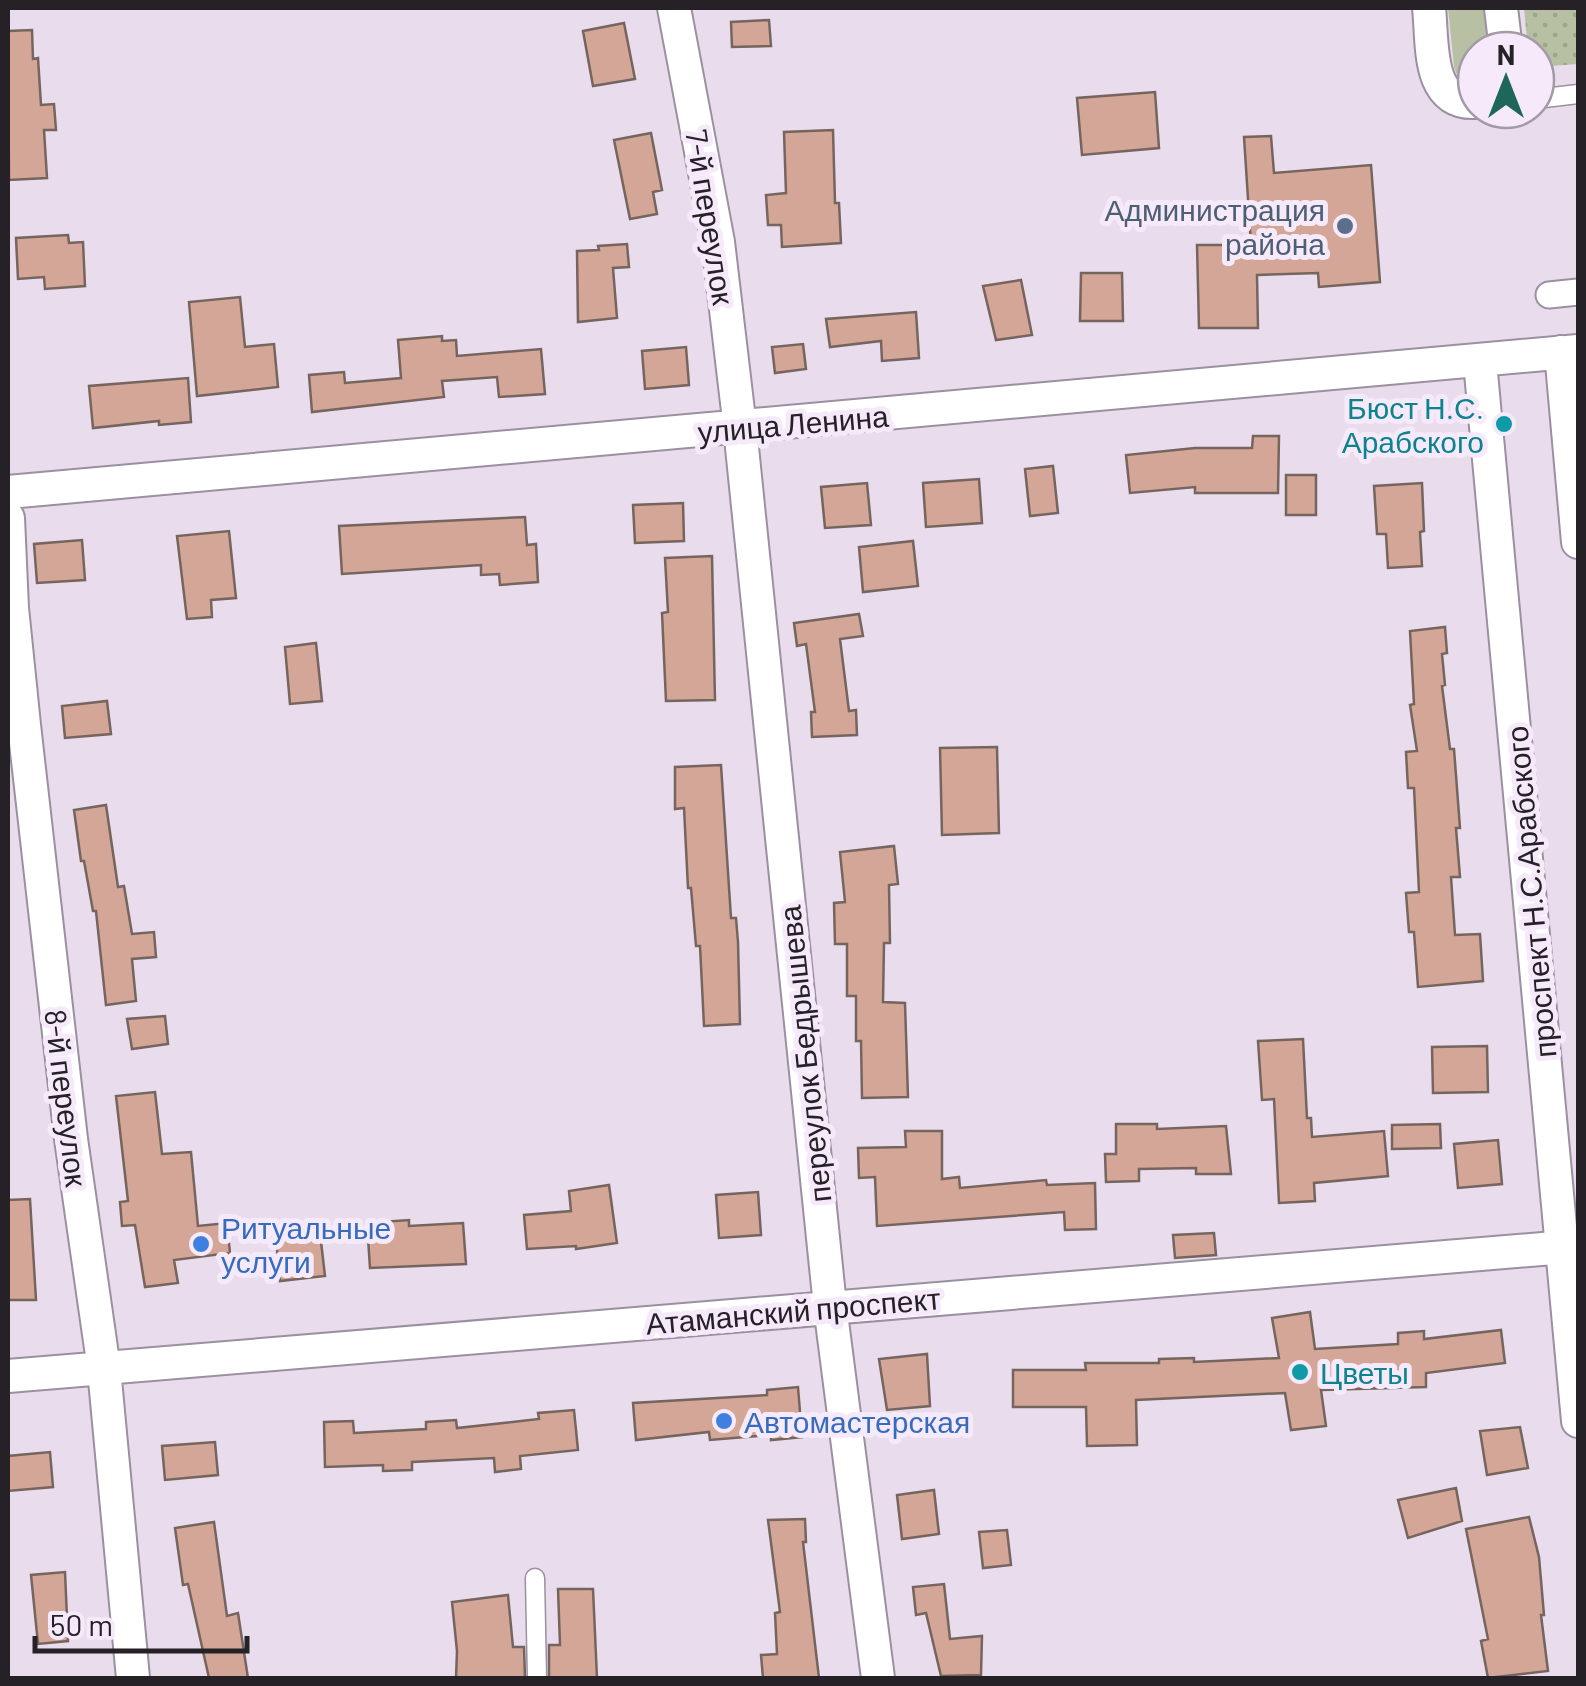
<svg xmlns="http://www.w3.org/2000/svg" width="1586" height="1686" viewBox="0 0 1586 1686" font-family="Barlow,sans-serif">
	<style>
		.green { fill: #b7c0a3 }
		.park { fill: url(#park-dots) }
		.building { fill: #d3a697; stroke: #76645e; stroke-width: 2.5 }
		.lines { fill: none; stroke-linecap: round; stroke-linejoin: round }
		.service-casing { stroke: #9b909f; stroke-width: 21 }
		.pedestrian-casing { stroke: #9b909f; stroke-width: 29 }
		.minor-casing { stroke: #9b909f; stroke-width: 36 }
		.service { stroke: #fff; stroke-width: 18 }
		.pedestrian { stroke: #fff; stroke-width: 25 }
		.minor { stroke: #fff; stroke-width: 32 }
		.service-dot { fill: #5c6f8a; stroke: #f6eafa; stroke-width: 4 }
		.culture-dot { fill: #0f9aa8; stroke: #f6eafa; stroke-width: 4 }
		.shop-dot { fill: #3f7fe0; stroke: #f6eafa; stroke-width: 4 }
		.labels { text-anchor: middle; dominant-baseline: central; stroke-width: 10; stroke-linejoin: round; paint-order: stroke }
		.service-label { font-size: 30px; fill: #4e5e75; stroke: #f6eafa; text-anchor: end }
		.street-label { font-size: 30px; fill: #252127; stroke: #f6eafa }
		.culture-label { font-size: 30px; fill: #0d838f; stroke: #f6eafa; text-anchor: end }
		.shop-label { font-size: 30px; fill: #366cbe; stroke: #f6eafa; text-anchor: start }
	</style>
	<defs>
		<pattern id="park-dots" width="8" height="8" patternUnits="userSpaceOnUse" patternTransform="scale(2.5)"><rect width="8" height="8" fill="#b7c0a3"/><path d="M2 2h.1M6 6h.1" fill="none" stroke="#9da58c" stroke-width="1.8" stroke-linecap="round"/></pattern>
	</defs>
	<rect width="100%" height="100%" fill="#e9dded"/>
	<path class="green" d="M1448,8H1497L1501,50H1476V91L1462,88L1454,67Z"/>
	<path class="park" d="M1524,8H1578V64L1536,67V50H1528Z"/>
	<path class="building" d="M769,20L771,46L732,47L731,22Z
		M624,23L635,79L593,86L583,31Z
		M32,30L33,59L38,58L41,105L54,104L56,130H44L47,178L9,180L8,31Z
		M1155,92L1159,148L1082,155L1077,98Z
		M833,130L835,203H839L841,243L782,247L781,225H768L766,195L786,193L784,132Z
		M651,133L662,190L653,192L657,214L630,219L614,140Z
		M1271,136L1274,173L1371,165L1380,282L1319,287L1318,273L1257,275L1258,328H1199L1197,245H1251L1244,137Z
		M68,235L69,243L83,242L85,286L45,289L44,277L18,279L16,238Z
		M627,244L629,267L613,268L617,318L578,322L577,251L599,250L598,246Z
		M1081,273H1122L1123,321H1080Z
		M1021,280L1032,335L996,340L983,286Z
		M240,297L245,347L274,344L278,387L197,396L189,302Z
		M916,312L919,358L882,361L881,341L830,347L826,319Z
		M442,336V341L456,340L457,356L541,349L545,394L499,397L497,377L442,381L444,397L312,412L309,375L344,372L345,383L401,378L398,340Z
		M803,344L806,369L775,373L772,347Z
		M686,347L689,385L645,389L642,351Z
		M188,378L191,422L159,425V421L93,428L89,386Z
		M1253,436H1279L1278,493H1195V487L1130,493L1126,455L1195,448H1252Z
		M1053,466L1058,513L1030,516L1025,469Z
		M1286,475H1316V515H1286Z
		M979,479L982,523L926,527L923,483Z
		M867,483L871,525L825,528L821,487Z
		M1422,483L1424,531L1420,532L1422,566L1388,568L1386,534H1377L1374,486Z
		M683,503L684,541L635,543L633,505Z
		M525,517L527,545L536,544L538,582L500,585L499,574L481,575V565L342,574L339,526Z
		M229,531L236,598L211,600L212,617L187,619L177,536Z
		M82,540L85,580L37,583L34,544Z
		M913,541L918,586L863,592L859,547Z
		M712,556L715,700L666,701L662,613L668,612L665,558Z
		M859,614L863,636L840,639L849,711L856,710L857,735L812,737L811,712H815L806,644L797,646L794,623Z
		M1445,627L1447,653L1442,654L1445,685L1442,686L1450,749H1454L1460,828H1456L1460,877H1451L1455,935L1480,934L1483,981L1418,987L1414,932H1409L1406,893L1419,892L1414,788H1408L1406,752L1417,751L1410,705L1414,704L1410,631Z
		M316,643L322,701L290,704L285,647Z
		M107,701L111,734L65,738L62,706Z
		M997,747L999,833L942,835L940,748Z
		M721,765L731,918H736L738,942L740,1024L704,1026L700,946H696L691,888H688L684,808L675,809V767Z
		M106,805L118,887L124,886L132,934L154,932L156,957L132,959L136,1001L106,1005L96,911H93L84,861H81L74,810Z
		M894,846L898,884L889,885L890,943H884L883,1002L905,1003L908,1097L862,1098L861,1041H856V996H847V944H835L834,903L845,902L840,852Z
		M165,1016L168,1044L132,1049L127,1019Z
		M1303,1039L1307,1118H1311L1312,1137L1384,1131L1388,1176L1314,1183L1315,1201L1279,1203L1274,1099L1262,1100L1258,1041Z
		M1487,1046L1488,1092L1433,1093L1432,1047Z
		M155,1092L162,1154L191,1152L198,1226L227,1223L230,1253L174,1260L178,1283L145,1287L135,1225L122,1226L120,1202L128,1201L116,1096Z
		M1116,1124H1157V1129L1226,1126L1231,1174H1196V1168L1139,1169V1181L1106,1182L1105,1154H1116Z
		M1440,1124L1441,1148L1392,1149V1125Z
		M905,1131H942V1179L959,1177L960,1188L1046,1180L1047,1185L1095,1183L1096,1229L1065,1230L1064,1212L877,1226L875,1177L859,1178L858,1148L906,1147Z
		M1498,1140L1502,1184L1458,1188L1454,1144Z
		M609,1185L617,1243L576,1249V1246L527,1249L524,1215L571,1211L569,1191Z
		M758,1192L761,1235L719,1238L716,1195Z
		M30,1199L36,1300H8V1200Z
		M409,1220V1226L463,1223L466,1264L370,1268L367,1223Z
		M319,1224L325,1276L280,1281L275,1228Z
		M1214,1233L1216,1255L1175,1258L1173,1235Z
		M1310,1312L1315,1349L1398,1344V1333L1424,1331V1339L1501,1330L1505,1363L1426,1373V1387L1321,1390L1326,1426L1291,1430L1285,1393L1136,1400L1137,1445L1087,1446L1086,1407H1013V1370H1086L1085,1363H1159V1359L1194,1358V1362L1279,1358L1272,1318Z
		M927,1354L930,1406L887,1410L879,1359Z
		M798,1387L802,1437L771,1440V1435L710,1440L709,1432L636,1440L633,1403L767,1395V1390Z
		M574,1410L578,1450L520,1456L521,1469L495,1472L494,1458L412,1462V1470L383,1471V1465L325,1467L324,1422L353,1421L354,1433L426,1429V1422L456,1420L457,1428L539,1419L538,1413Z
		M1520,1427L1528,1468L1487,1475L1480,1431Z
		M215,1442L218,1475L165,1480L162,1446Z
		M50,1452L53,1487L8,1491V1456Z
		M1456,1488L1462,1521L1408,1538L1398,1500Z
		M934,1490L939,1534L902,1539L897,1495Z
		M1529,1517L1539,1557L1544,1615H1541L1548,1671L1488,1678L1481,1641L1488,1639L1466,1529Z
		M805,1519L806,1542H803L819,1678H763L761,1655L777,1654L775,1613L780,1612L768,1520Z
		M214,1522L227,1616L238,1613L248,1678H209L188,1584L183,1585L175,1528Z
		M1007,1530L1011,1565L983,1568L979,1532Z
		M65,1572L68,1641L38,1644L31,1575Z
		M944,1584L950,1639L982,1636L981,1675L941,1676L926,1613L916,1615L913,1587Z
		M558,1589H593L597,1678H549V1645H560Z
		M508,1595L513,1647H524L525,1678H456L457,1651L452,1602Z"/>
	<g class="lines">
		<defs>
			<path id="service" d="M1536,99L1578,94
				M535,1578L537,1678"/>
			<path id="pedestrian" d="M1549,295L1578,292"/>
			<path id="minor" d="M674,8L718,242L740,428L830,1306L878,1678
				M1429,8C1433,43 1426,105 1476,102
				M1501,8L1506,50
				M1561,352L1578,542
				M1480,362L1578,1421
				M8,492L1578,351
				M8,518L12,608L24,725L71,1139L104,1369L133,1678
				M8,1376L1578,1246"/>
		</defs>
		<use href="#service" class="service-casing"/>
		<use href="#pedestrian" class="pedestrian-casing"/>
		<use href="#minor" class="minor-casing"/>
		<use href="#service" class="service"/>
		<use href="#pedestrian" class="pedestrian"/>
		<use href="#minor" class="minor"/>
	</g>
	<circle class="service-dot" cx="1345" cy="226" r="10"/>
	<g class="culture-dot">
		<circle cx="1504" cy="424" r="10"/>
		<circle cx="1300" cy="1372" r="10"/>
	</g>
	<g class="shop-dot">
		<circle cx="201" cy="1244" r="10"/>
		<circle cx="724" cy="1421" r="10"/>
	</g>
	<g class="labels">
		<g class="service-label">
			<text x="1325" y="209">Администрация<tspan x="1325" dy="34">района</tspan></text>
		</g>
		<g class="street-label">
			<text transform="translate(711 217) rotate(81)">7-й переулок</text>
			<text transform="translate(793 423) rotate(-5)">улица Ленина</text>
			<text transform="translate(1530 892) rotate(-95)">проспект Н.С.Арабского</text>
			<text transform="translate(804 1054) rotate(-96)">переулок Бедрышева</text>
			<text transform="translate(67 1098) rotate(83)">8-й переулок</text>
			<text transform="translate(793 1310) rotate(-5)">Атаманский проспект</text>
		</g>
		<g class="culture-label">
			<text x="1484" y="407">Бюст Н.С.<tspan x="1484" dy="34">Арабского</tspan></text>
			<text x="1320" y="1372" text-anchor="start">Цветы</text>
		</g>
		<g class="shop-label">
			<text x="221" y="1227">Ритуальные<tspan x="221" dy="34">услуги</tspan></text>
			<text x="744" y="1421">Автомастерская</text>
		</g>
	</g>
	<rect width="1586" height="1686" fill="none" stroke="#252127" stroke-width="20"/>
	<g transform="translate(1506 80)"><circle r="48" fill="#f6eafa" stroke="#a29aa6" stroke-width="2.5"/>
	<path d="M0-8L18 38L0 25L-18 38Z" fill="#1e655a"/>
	<text y="-15" font-size="28" font-weight="bold" text-anchor="middle" fill="#252127">N</text>
	</g>
	<path d="M35 1636v15h212v-15" fill="none" stroke="#252127" stroke-width="5"/>
	<text x="50" y="1636" font-size="30" fill="#252127" stroke="#f6eafa" stroke-width="8" paint-order="stroke">50 m</text>
</svg>
